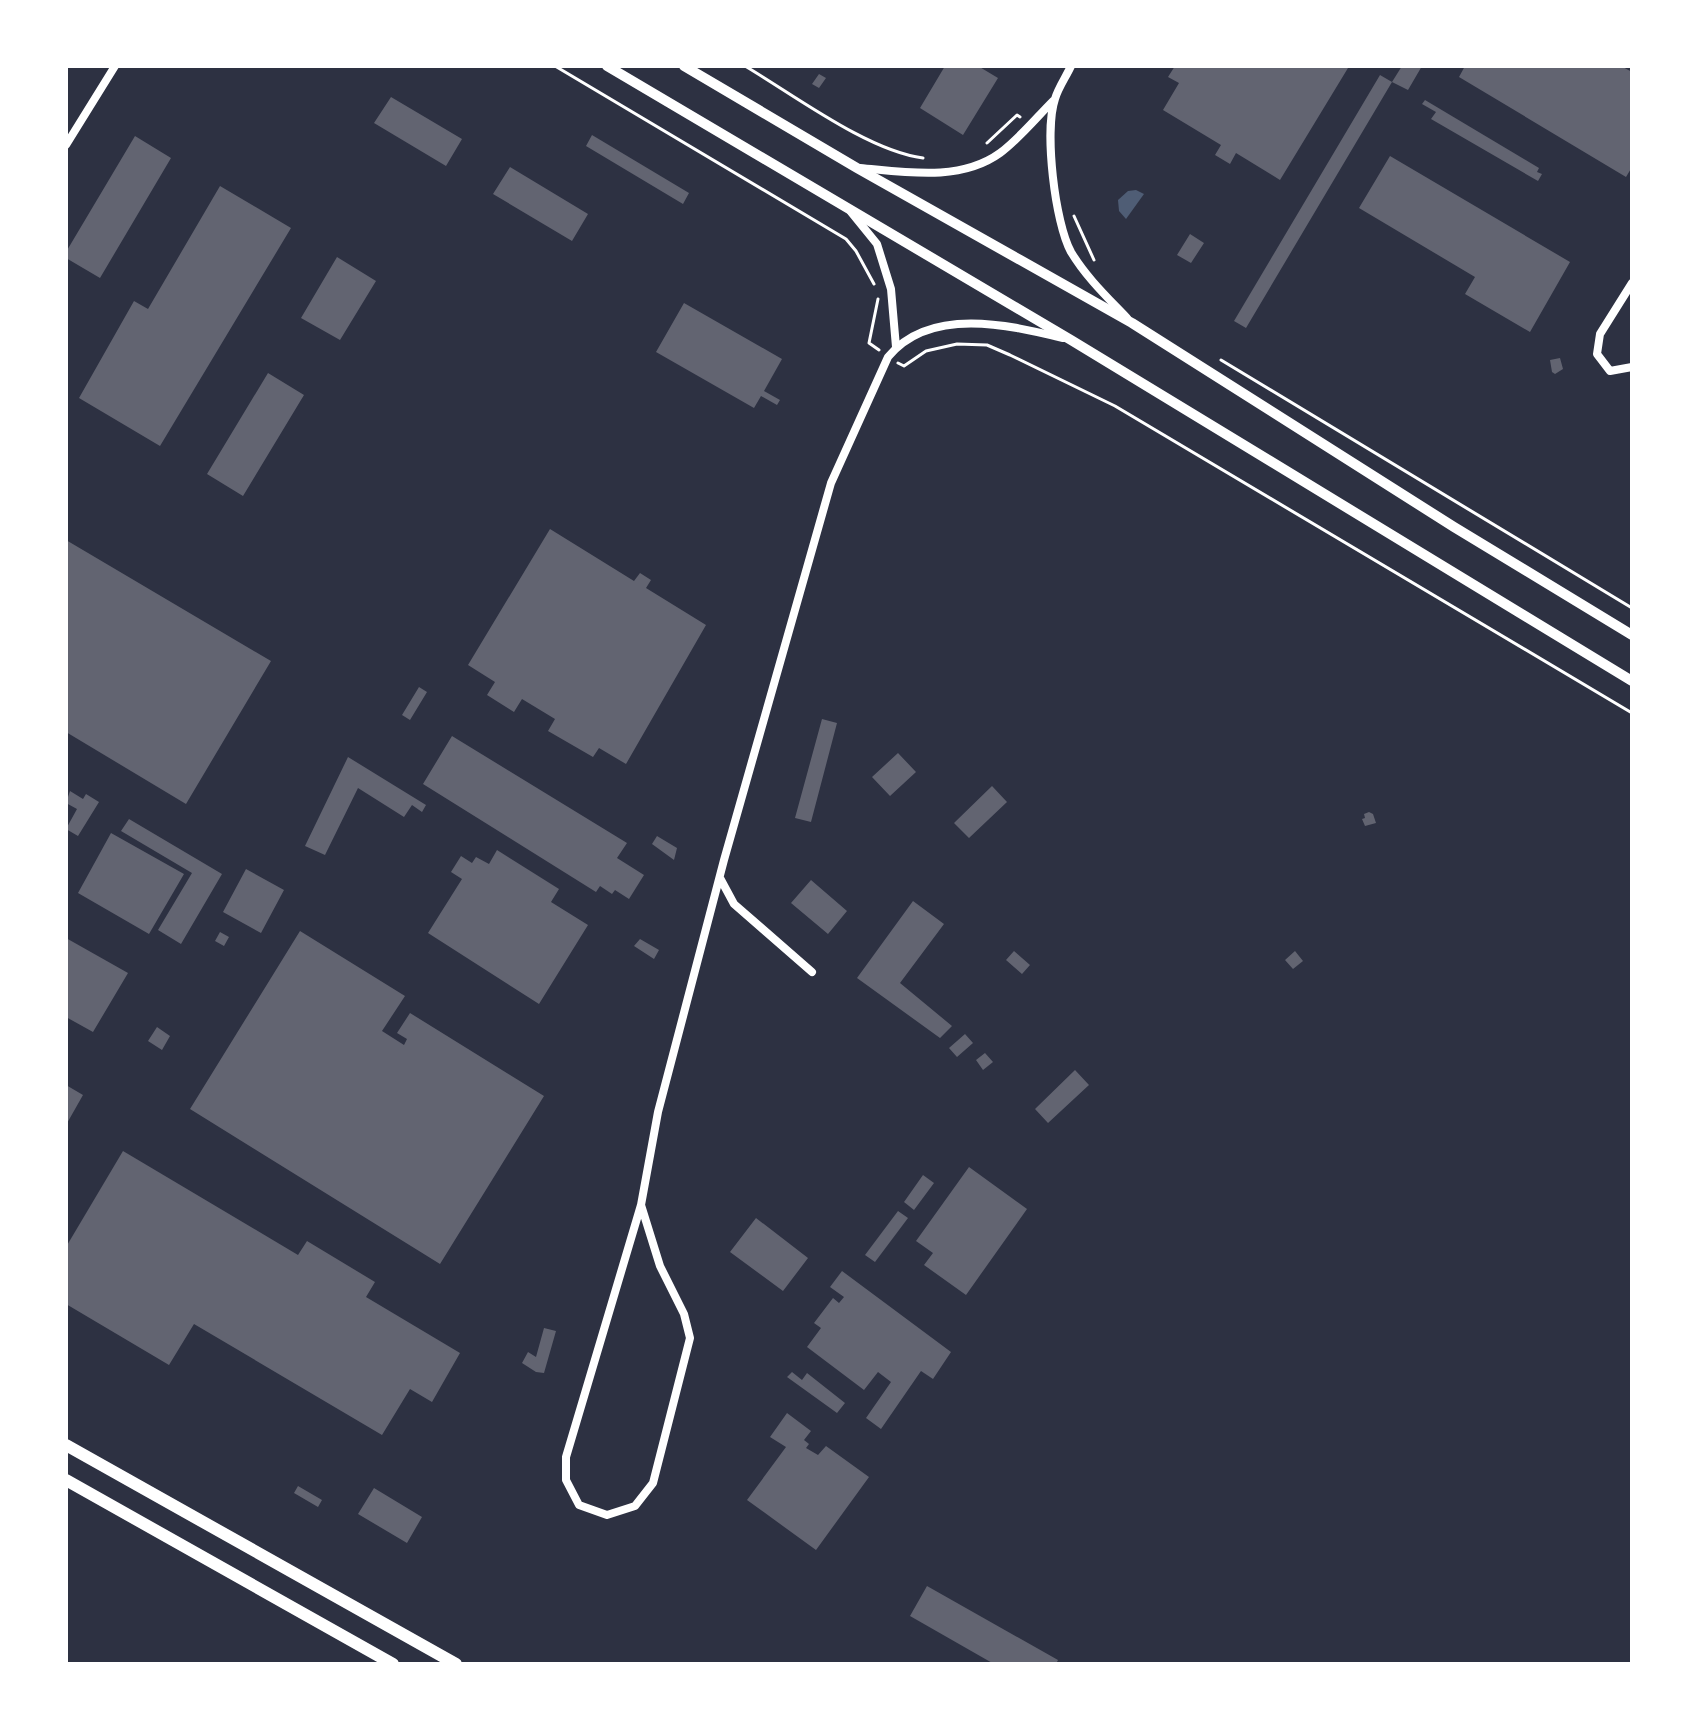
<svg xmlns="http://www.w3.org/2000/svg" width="1698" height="1730" viewBox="0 0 1698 1730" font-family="Cabin,sans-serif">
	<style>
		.water { fill: #4f5d75 }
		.building { fill: #626471 }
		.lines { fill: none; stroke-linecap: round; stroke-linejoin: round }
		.path { stroke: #fff; stroke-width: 3 }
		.minor { stroke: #fff; stroke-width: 8 }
		.tertiary { stroke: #fff; stroke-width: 10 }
		.trunk { stroke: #fff; stroke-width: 12 }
	</style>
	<rect width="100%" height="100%" fill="#2d3142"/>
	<path class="water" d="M1136,190L1144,194L1126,219L1119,211L1118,200L1128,191Z"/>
	<path class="building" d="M945,66H978L998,78L963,135L920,108Z
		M1175,66H1345L1348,68L1280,180L1236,153L1230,164L1215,155L1221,145L1163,110L1179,83L1168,77Z
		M1402,66H1422L1408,90L1392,82L1246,328L1234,321L1380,75L1392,82Z
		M1465,66H1621L1632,72V167L1626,177L1459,77Z
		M819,74L826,78L819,88L812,84Z
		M391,97L462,139L446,166L374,123Z
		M1425,100L1539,168L1537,172L1542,174L1538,181L1431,119L1436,112L1422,104Z
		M592,135L689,193L683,204L586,146Z
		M135,136L171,158L100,278L66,258V252Z
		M1390,156L1570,262L1530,332L1465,294L1475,277L1359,208Z
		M510,167L588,214L572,241L493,194Z
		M220,186L291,228L160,446L79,398L134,301L148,309Z
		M1190,234L1204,243L1191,263L1177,255Z
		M337,257L376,281L340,340L301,318Z
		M684,303L782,359L764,391L780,400L777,405L761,396L754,408L656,352Z
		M1560,358L1563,369L1555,374L1552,372L1550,360Z
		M268,373L304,395L243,496L207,474Z
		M550,529L634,581L640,573L651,580L646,588L706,625L626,764L599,748L593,757L548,731L555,719L522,699L514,712L487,695L495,682L468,665Z
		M66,540L271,661L186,804L66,732Z
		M419,687L427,692L410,720L402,715Z
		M822,719L837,723L811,822L795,818Z
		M452,736L627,843L617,858L644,875L629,899L615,890L612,894L600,886L596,892L423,784Z
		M898,753L916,772L890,796L872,777Z
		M348,757L426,805L422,812L412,805L404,817L358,788L325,855L305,846Z
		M992,786L1007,802L969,838L954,823Z
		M70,791L83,799L86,794L99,802L78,836L66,829L77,809L66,803Z
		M1369,812L1373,814L1376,823L1365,826L1362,819L1365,818L1364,814Z
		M129,819L222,874L181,944L158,930L192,873L121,831Z
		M111,833L184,874L149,934L78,893Z
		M657,836L677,848L674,860L652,844Z
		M497,850L559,889L551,902L588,925L539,1004L428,933L462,879L451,872L461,856L472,863L476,857L489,864Z
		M246,869L284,890L261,933L223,912Z
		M811,880L847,911L828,934L791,903Z
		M913,901L944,924L900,983L952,1026L940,1038L857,978Z
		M300,931L405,996L382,1031L404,1045L407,1039L397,1033L410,1013L544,1096L440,1264L190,1109Z
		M220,932L229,937L224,946L215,941Z
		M66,938L128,973L93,1032L66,1017Z
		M640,939L659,950L654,959L634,946Z
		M1014,951L1030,965L1022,974L1006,960Z
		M1295,951L1303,961L1293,969L1285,960Z
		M157,1027L170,1036L162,1050L148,1041Z
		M965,1034L973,1043L957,1057L949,1048Z
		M985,1053L993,1062L983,1070L976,1060Z
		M1075,1070L1089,1085L1048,1123L1035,1109Z
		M66,1085L83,1095L66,1125Z
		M123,1151L298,1255L307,1241L375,1282L366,1297L460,1353L432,1402L410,1389L382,1435L194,1324L169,1365L66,1304V1247Z
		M969,1167L1027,1209L966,1295L924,1265L933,1253L916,1241Z
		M923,1175L934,1183L914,1210L904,1202Z
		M898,1211L908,1218L875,1262L865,1255Z
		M756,1218L808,1258L783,1291L730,1252Z
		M842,1271L951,1352L933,1379L921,1371L881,1429L866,1418L891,1382L878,1372L864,1390L807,1347L821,1328L814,1323L833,1298L839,1303L844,1297L830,1287Z
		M544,1328L556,1331L544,1373L536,1372L522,1363L528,1352L536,1357Z
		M792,1372L802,1380L807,1373L845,1403L837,1413L787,1377Z
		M787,1413L811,1431L804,1440L809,1444L806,1448L818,1455L826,1446L869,1477L816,1550L747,1500L786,1447L770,1437Z
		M298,1486L322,1500L318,1507L294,1493Z
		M374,1488L422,1517L407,1543L358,1514Z
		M927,1586L1058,1660L1056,1664H994L910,1616Z"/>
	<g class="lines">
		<path class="path" d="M555,66L846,239L856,251L874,284
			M745,66C794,95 868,151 923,158
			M987,143L1017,115L1020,117
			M1074,216L1094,260
			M878,299L869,343L879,350
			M1221,360L1632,608
			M898,363L904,366L926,351L957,344L987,345L1010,355L1115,406L1632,713"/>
		<path class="minor" d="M1071,66C1066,77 1058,88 1055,99C1044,131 1055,223 1071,252C1086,277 1107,297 1127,318
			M66,145L115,66
			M860,168C905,172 960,182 1000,153C1019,139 1036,118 1053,101
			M851,212L877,244L891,289L896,347
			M1632,283L1600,334L1597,354L1610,371L1632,367
			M720,878L734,904L812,972
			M641,1205L660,1266L684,1314L690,1338L653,1483L635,1506L607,1515L579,1505L566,1480V1457L641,1205L658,1112L724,860L831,483L888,357C930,306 1009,325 1063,338"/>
		<path class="tertiary" d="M607,66L1071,340L1632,681
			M684,66L857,168L1132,323L1454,527L1632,635"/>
		<path class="trunk" d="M66,1445L456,1664
			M66,1480L393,1664"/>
	</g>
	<rect width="1698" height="1730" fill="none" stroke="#ffffff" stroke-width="136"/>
</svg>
